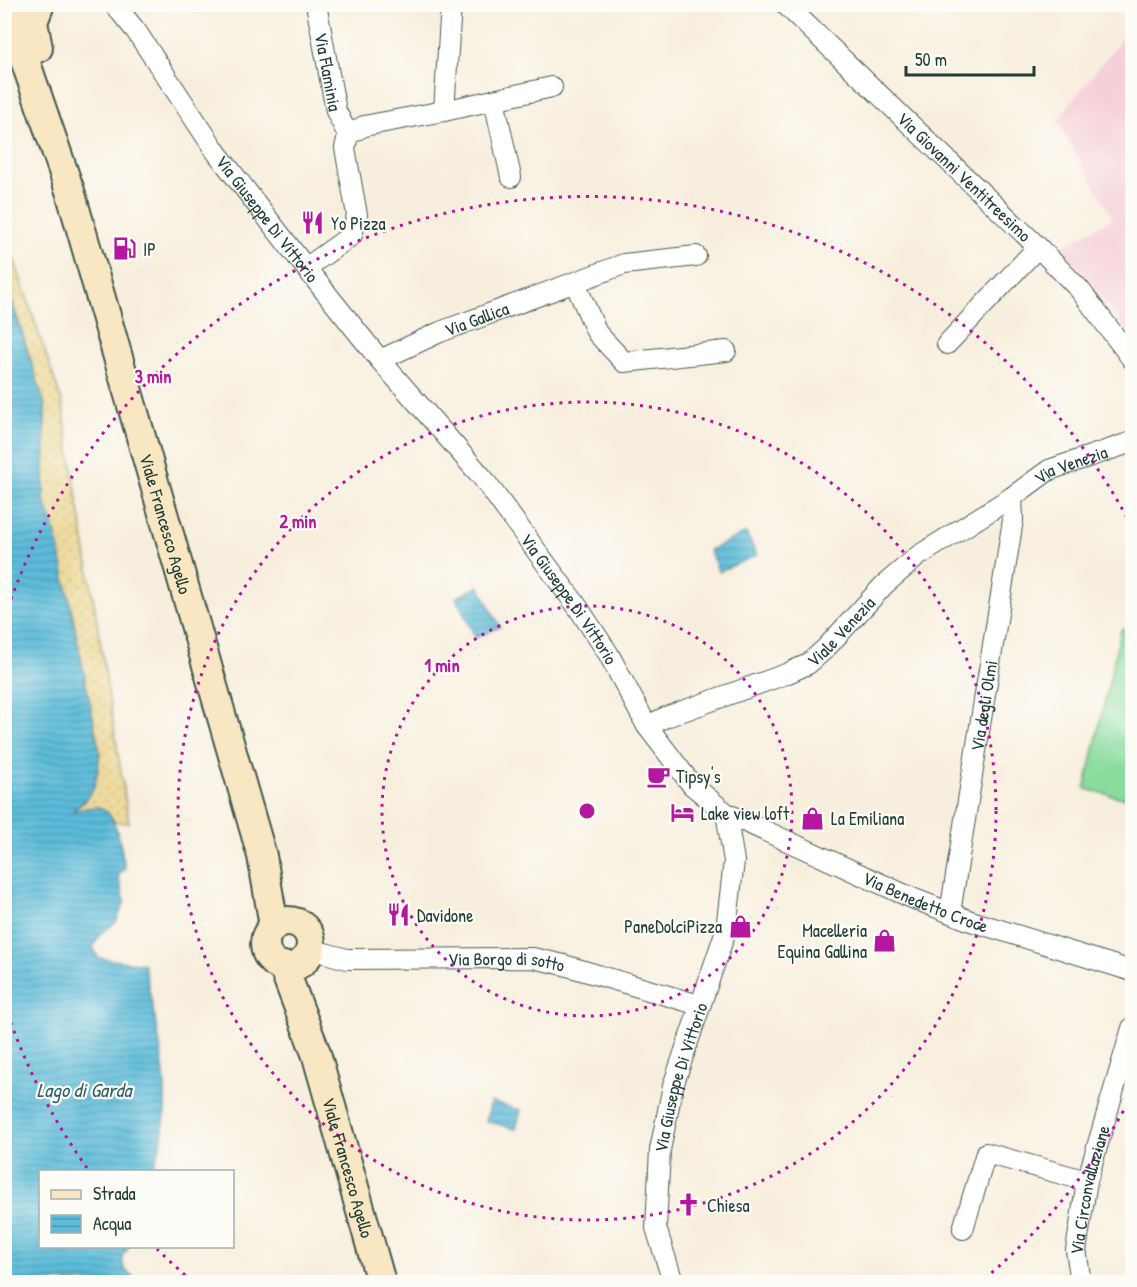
<svg xmlns="http://www.w3.org/2000/svg" width="1137" height="1287" viewBox="0 0 1137 1287" font-family="'Patrick Hand',sans-serif">
	<style>
		.built { fill: #f6cfd8 }
		.grass { fill: #88dc9e; stroke: #548c69; stroke-width: 1.5 }
		.sand { fill: url(#sand-dots); stroke: #868c69; stroke-width: 1.5 }
		.water { fill: url(#water-rules); stroke: #3e7c87; stroke-width: 1.5 }
		.lines { fill: none; stroke-linecap: round; stroke-linejoin: round }
		.street-casing { stroke: #40584d; stroke-width: 22 }
		.secondary-casing { stroke: #40584d; stroke-width: 32 }
		.street { stroke: #fff; stroke-width: 20 }
		.secondary { stroke: #f9e7c3; stroke-width: 28 }
		.ring { fill: none; stroke: #b5179e; stroke-width: 3; stroke-dasharray: 3 6 }
		.labels { text-anchor: middle; dominant-baseline: central; stroke-width: 4.5; stroke-linejoin: round; paint-order: stroke }
		.street-label { font-size: 18px; fill: #1f3d34; stroke: #fdfcf7 }
		.poi-label { font-size: 18px; fill: #1f3d34; stroke: #fdfcf7; text-anchor: start }
		.water-label { font-size: 20px; font-style: italic; fill: #316366; stroke: #fdfcf7 }
		.centre { fill: #b5179e; stroke: #fdfcf7; stroke-width: 3 }
		.ring-label { font-size: 18px; text-anchor: middle; font-weight: bold; fill: #b5179e; stroke: #fdfcf7; stroke-width: 4.5; stroke-linejoin: round; paint-order: stroke }
	</style>
	<defs>
		<pattern id="sand-dots" width="8" height="8" patternUnits="userSpaceOnUse" patternTransform="scale(1.5)"><rect width="8" height="8" fill="#eeda9e"/><path d="M2 2h.1M6 6h.1" fill="none" stroke="#ccbc89" stroke-width="1.8" stroke-linecap="round"/></pattern>
		<pattern id="water-rules" width="6" height="5" patternUnits="userSpaceOnUse" patternTransform="scale(1.5)"><rect width="6" height="5" fill="#5cbcda"/><path d="M0 2.5h6" fill="none" stroke="#4b9ab2"/></pattern>
	</defs>
	<rect width="100%" height="100%" fill="#fdfcf7"/>
	<filter id="ink" filterUnits="userSpaceOnUse"><feTurbulence type="fractalNoise" baseFrequency=".0167" numOctaves="2"/><feDisplacementMap in="SourceGraphic" scale="12" xChannelSelector="R" yChannelSelector="G"/><feConvolveMatrix kernelMatrix="1 2 1 2 8 2 1 2 1" color-interpolation-filters="sRGB"/></filter>
	<filter id="wash" filterUnits="userSpaceOnUse"><feTurbulence type="fractalNoise" baseFrequency=".008" numOctaves="4" result="noise"/><feDisplacementMap in="SourceGraphic" scale="24" xChannelSelector="R" yChannelSelector="G"/><feGaussianBlur stdDeviation="1.35" result="paint"/><feColorMatrix in="noise" values="0 0 0 0 0 0 0 0 0 0 0 0 0 0 0 0 0 1.4 0 .05"/><feComposite in="paint" operator="in"/></filter>
	<g filter="url(#wash)">
		<rect width="100%" height="100%" fill="#f8eedd"/>
		<path class="built" d="M1131,27L1132,30V337L1061,247L1113,218L1057,120Z"/>
		<path class="grass" d="M1121,629L1132,631V800L1085,789Z"/>
		<path class="sand" d="M4,230L62,402L129,823L115,822L106,811H72L85,802L57,538L44,499L45,405L5,278Z"/>
		<path class="water" d="M4,278L45,405L44,499L57,538L100,753C96,784 97,791 73,811C80,810 89,807 96,807C118,808 121,852 125,868L118,876L125,901L116,922L100,934L93,947L98,958L144,964C156,1031 181,1107 151,1171L40,1172V1246L129,1247L122,1256L124,1269L133,1276V1282H5Z
			M746,533L757,555L719,572L709,550Z
			M479,586L500,627L476,638L456,598Z
			M491,1102L521,1110L516,1129L486,1121Z"/>
	</g>
	<g filter="url(#ink)">
		<g class="lines">
			<defs>
				<g id="street">
					<path id="s1" d="M114,4L136,31L217,153L306,268L380,360L482,477L577,606L608,653L647,726L692,785L726,813L912,898L971,921L1132,971"/>
					<path id="s2" d="M316,4L336,111L348,135"/>
					<path id="s3" d="M785,4L1038,247L1080,290L1132,359"/>
					<path d="M494,100L511,177"/>
					<path d="M444,111L451,4"/>
					<path d="M306,268L352,235L357,215L345,148L348,135L364,126L444,111L552,87"/>
					<path d="M575,283L597,333L624,362L726,351"/>
					<path d="M947,344L1038,247"/>
					<path id="s4" d="M380,360L440,332L624,264L696,256"/>
					<path id="s5" d="M647,726L666,717L786,674L808,664L825,649L884,585L918,556L1012,497L1049,470L1132,442"/>
					<path id="s6" d="M950,913L1013,520L1012,497"/>
					<path id="s7" d="M310,949L347,959L533,958L564,965L699,1005"/>
					<path d="M963,1229L986,1153L1087,1181"/>
					<path id="s8" d="M673,1282L656,1228L660,1150L673,1086L726,930L734,861L726,813"/>
					<path id="s9" d="M1081,1282L1076,1250L1087,1181L1132,1028"/>
				</g>
				<g id="secondary">
					<path id="s10" d="M16,4L18,40L70,191L262,856L274,926"/>
					<path d="M38,48L33,22L40,4"/>
					<circle cx="288" cy="944" r="23"/>
					<path id="s11" d="M283,966L316,1053L381,1282"/>
				</g>
			</defs>
			<use href="#street" class="street-casing"/>
			<use href="#secondary" class="secondary-casing"/>
			<use href="#street" class="street"/>
			<use href="#secondary" class="secondary"/>
		</g>
	</g>
	<g class="ring">
		<circle cx="587" cy="811" r="205"/>
		<circle cx="587" cy="811" r="409"/>
		<path d="M1132 1095A614 614 0 0 1 982 1281M192 1281A614 614 0 0 1 157 1249M87 1168A614 614 0 0 1 5 1006M5 616A614 614 0 0 1 1132 527"/>
	</g>
	<defs>
		<symbol id="restaurant-bare" viewBox="-9 -9 18 18"><path d="M-5-6h1v4h1v-4h1v4h1v-4h1v5L-1.5 .5V6h-2V.5L-5-1ZM5-6V6H3V1.5H1.5Q1.5-4 5-6Z" fill="#b5179e" stroke="#fdfcf7" stroke-width="2.5" paint-order="stroke"/></symbol>
		<symbol id="fuel-bare" viewBox="-9 -9 18 18"><path d="M-5.5-6h7V0h2V4h1.3V-2.5L3-4.5l.8-.8L6-3V5H2.5V1h-1V6h-7ZM-4.2-4.7v3.2H.2V-4.7Z" fill="#b5179e" stroke="#fdfcf7" stroke-width="2.5" paint-order="stroke"/></symbol>
		<symbol id="cafe-bare" viewBox="-9 -9 18 18"><path d="M-5.5-4.5H6V0H3Q3 3.5 0 3.5H-2.5Q-5.5 3.5-5.5 0ZM3-3.2v2h1.7v-2ZM-6 4.5H4V6H-6Z" fill="#b5179e" stroke="#fdfcf7" stroke-width="2.5" paint-order="stroke"/></symbol>
		<symbol id="hotel-bare" viewBox="-9 -9 18 18"><path d="M-6-4.5h1.5V1H6V5H4.5V3h-9V5H-6ZM-4 0a1.8 1.8 0 1 1 3.6 0ZM.5 0V-2.5h3Q6-2.5 6 0Z" fill="#b5179e" stroke="#fdfcf7" stroke-width="2.5" paint-order="stroke"/></symbol>
		<symbol id="shop-bare" viewBox="-9 -9 18 18"><path d="M-5-2.5h2.3a2.7 3.5 0 0 1 5.4 0H5L5.5 6h-11ZM-1.5-2.5h3a1.5 2.3 0 0 0-3 0Z" fill="#b5179e" stroke="#fdfcf7" stroke-width="2.5" paint-order="stroke"/></symbol>
		<symbol id="church-bare" viewBox="-9 -9 18 18"><path d="M-1.2-6h2.4v3.5h3.3v2.4h-3.3V6h-2.4V-.1h-3.3v-2.4h3.3Z" fill="#b5179e" stroke="#fdfcf7" stroke-width="2.5" paint-order="stroke"/></symbol>
	</defs>
	<g fill-rule="evenodd">
		<use href="#restaurant-bare" x="296" y="206" width="33" height="33"/>
		<use href="#fuel-bare" x="108" y="232" width="33" height="33"/>
		<use href="#cafe-bare" x="642" y="760" width="33" height="33"/>
		<use href="#hotel-bare" x="666" y="796" width="33" height="33"/>
		<use href="#shop-bare" x="796" y="802" width="33" height="33"/>
		<use href="#restaurant-bare" x="382" y="898" width="33" height="33"/>
		<use href="#shop-bare" x="724" y="910" width="33" height="33"/>
		<use href="#shop-bare" x="868" y="924" width="33" height="33"/>
		<use href="#church-bare" x="672" y="1188" width="33" height="33"/>
	</g>
	<g class="labels">
		<g class="street-label">
			<text stroke="none"><textPath href="#s2" startOffset="69">Via Flaminia</textPath></text>
			<text stroke="none"><textPath href="#s3" startOffset="249">Via Giovanni Ventitreesimo</textPath></text>
			<text stroke="none"><textPath href="#s1" startOffset="264">Via Giuseppe Di Vittorio</textPath></text>
			<text stroke="none"><textPath href="#s4" startOffset="105">Via Gallica</textPath></text>
			<text stroke="none"><textPath href="#s5" startOffset="506">Via Venezia</textPath></text>
			<text stroke="none"><textPath href="#s10" startOffset="542">Viale Francesco Agello</textPath></text>
			<text stroke="none"><textPath href="#s1" startOffset="750">Via Giuseppe Di Vittorio</textPath></text>
			<text stroke="none"><textPath href="#s5" startOffset="219">Viale Venezia</textPath></text>
			<text stroke="none"><textPath href="#s6" startOffset="210">Via degli Olmi</textPath></text>
			<text stroke="none"><textPath href="#s1" startOffset="1236">Via Benedetto Croce</textPath></text>
			<text stroke="none"><textPath href="#s7" startOffset="198">Via Borgo di sotto</textPath></text>
			<text stroke="none"><textPath href="#s8" startOffset="210">Via Giuseppe Di Vittorio</textPath></text>
			<text stroke="none"><textPath href="#s11" startOffset="212">Viale Francesco Agello</textPath></text>
			<text stroke="none"><textPath href="#s9" startOffset="94">Via Circonvallazione</textPath></text>
		</g>
		<g class="poi-label">
			<text x="331" y="223">Yo Pizza</text>
			<text x="143" y="249">IP</text>
			<text x="676" y="776">Tipsy's</text>
			<text x="701" y="813">Lake view loft</text>
			<text x="831" y="818">La Emiliana</text>
			<text x="417" y="915">Davidone</text>
			<text x="722" y="926" text-anchor="end">PaneDolciPizza</text>
			<text x="867" y="930" text-anchor="end">Macelleria<tspan x="867" dy="21">Equina Gallina</tspan></text>
			<text x="707" y="1205">Chiesa</text>
		</g>
		<g class="water-label">
			<text x="84" y="1089">Lago di Garda</text>
		</g>
	</g>
	<circle cx="587" cy="811" r="9" class="centre"/>
	<g class="ring-label">
		<text x="153" y="383">3 min</text>
		<text x="298" y="528">2 min</text>
		<text x="442" y="672">1 min</text>
	</g>
	<rect width="1137" height="1287" fill="none" stroke="#fdfcf7" stroke-width="24"/>
	<rect x="39" y="1170" width="195" height="78" fill="#fdfcf7" stroke="#a4b0a9" stroke-width="1.5"/>
	<rect x="51" y="1190" width="30" height="9" fill="#f9e7c3" stroke="#a4b0a9" stroke-width="1.5"/>
	<text x="93" y="1200" font-size="18" fill="#1f3d34">Strada</text>
	<rect x="51" y="1215" width="30" height="18" fill="url(#water-rules)" stroke="#a4b0a9" stroke-width="1.5"/>
	<text x="93" y="1230" font-size="18" fill="#1f3d34">Acqua</text>
	<path d="M906 66v9h128v-9" fill="none" stroke="#1f3d34" stroke-width="3"/>
	<text x="915" y="66" font-size="18" fill="#1f3d34" stroke="#fdfcf7" stroke-width="4.5" paint-order="stroke">50 m</text>
</svg>
